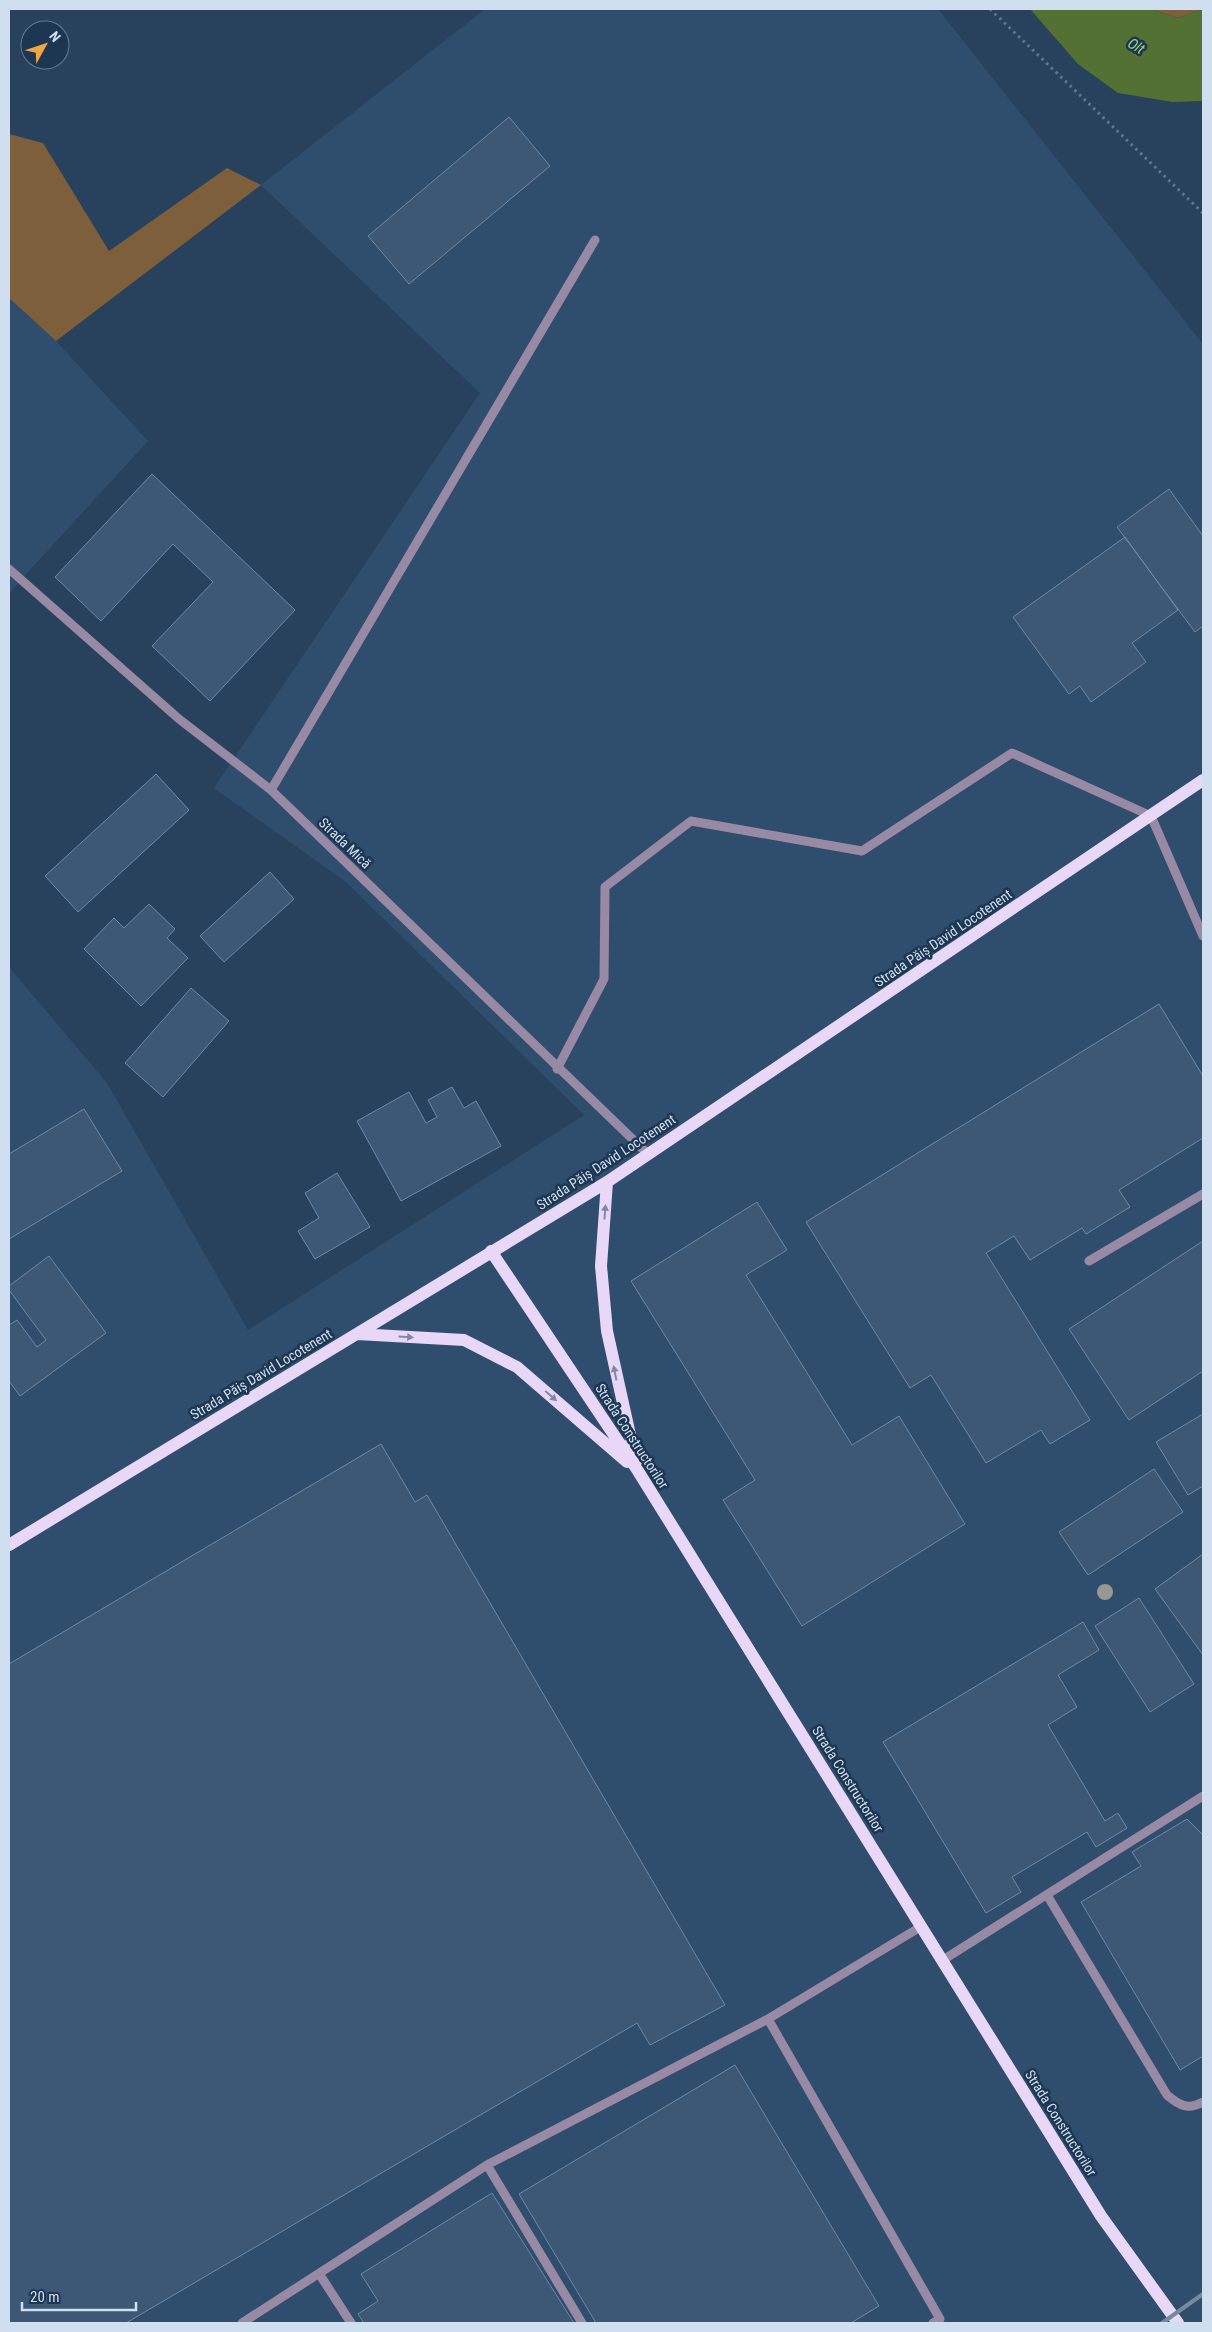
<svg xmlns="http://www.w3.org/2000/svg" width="1212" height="2332" viewBox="0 0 1212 2332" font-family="'Roboto Condensed',sans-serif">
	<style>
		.built { fill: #2f4d6d }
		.green { fill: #7d5f3b }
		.water { fill: #537133 }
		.building { fill: #3d5874; stroke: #6c89a8 }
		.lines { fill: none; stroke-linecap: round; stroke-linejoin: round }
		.path { stroke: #5f758d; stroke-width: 3; stroke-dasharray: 2.5 4; stroke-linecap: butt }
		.minor { stroke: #9889a4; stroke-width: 9 }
		.major { stroke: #e9d7f8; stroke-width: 12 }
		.rail { stroke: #758aa0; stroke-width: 4 }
		.tree { fill: #9a9792 }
		.oneway { fill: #8387a5 }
		.labels { text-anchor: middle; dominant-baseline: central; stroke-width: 5; stroke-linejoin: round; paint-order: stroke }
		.street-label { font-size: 14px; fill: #d0dff0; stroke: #1d3752 }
		.water-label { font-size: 15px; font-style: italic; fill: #a2cf77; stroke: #1d3752 }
	</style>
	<rect width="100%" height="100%" fill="#28425d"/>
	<path class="built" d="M485,9H938L1203,344V2323H9V967L107,1083L248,1330L584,1115L346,882L214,788L480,393L261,185Z
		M9,298L56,341L148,441L9,593Z"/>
	<path class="green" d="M1151,9H1203L1178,18Z
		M9,134L43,143L109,251L227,168L261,185L56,341L9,298Z"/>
	<path class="water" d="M1030,9H1151L1178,18L1203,9V101L1173,102L1118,93L1078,64Z"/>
	<path class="building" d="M509,117L550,166L409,284L368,236Z
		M152,474L295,610L210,701L152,646L213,582L173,544L101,621L55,577Z
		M1169,489L1203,536V626L1195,632L1117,527Z
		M1125,537L1178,610L1132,643L1146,662L1091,702L1080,686L1069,694L1013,617Z
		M156,774L189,810L78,912L45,876Z
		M270,872L294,899L224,962L200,936Z
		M149,904L175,929L167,938L188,958L141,1006L84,949L114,918L124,928Z
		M191,988L229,1021L163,1097L125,1063Z
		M1159,1004L1203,1076V1138L1119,1190L1130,1207L1086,1234L1082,1228L1030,1260L1014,1236L986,1253L1090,1420L1050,1444L1041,1430L986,1463L931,1375L910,1388L806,1222Z
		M452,1087L464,1108L476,1101L501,1146L401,1201L357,1121L409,1092L426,1123L437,1117L428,1100Z
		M84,1109L122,1171L9,1239V1154Z
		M337,1173L370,1227L315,1259L298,1231L319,1218L305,1193Z
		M757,1202L787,1250L746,1275L852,1445L899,1416L965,1524L802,1626L723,1500L755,1480L631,1281Z
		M1203,1241V1371L1129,1420L1069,1329Z
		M49,1256L106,1333L20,1396L9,1381V1325L17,1320L37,1347L46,1340L9,1290V1286Z
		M1203,1414V1486L1188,1495L1156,1442Z
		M381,1444L415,1502L427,1495L725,2005L650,2045L637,2023L126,2323H9V1664Z
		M1154,1469L1183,1512L1088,1575L1059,1532Z
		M1203,1554V1655L1155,1589Z
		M1139,1598L1194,1684L1150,1712L1095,1626Z
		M1083,1622L1099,1650L1058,1675L1077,1707L1048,1725L1105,1821L1118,1813L1127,1828L1096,1847L1087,1832L1012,1877L1021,1892L986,1913L883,1742Z
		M1187,1819L1203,1835V2056L1180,2070L1081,1902L1141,1866L1132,1852Z
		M735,2065L879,2306L851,2323H596L519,2194Z
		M492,2193L574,2323H364L358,2314L378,2301L361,2274Z"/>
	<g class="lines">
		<path class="path" d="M990,9L1203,213"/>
		<path class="minor" d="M9,569L179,719L271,790L648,1154
			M271,790L595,240
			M557,1069L604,979L605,887L691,821L862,851L1012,753L1151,816L1203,936
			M1089,1261L1203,1194
			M1047,1895L1167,2095C1180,2106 1188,2110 1203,2102
			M943,1960L1203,1796
			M768,2019L940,2319L933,2323
			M487,2165L582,2323
			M320,2275L351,2323
			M242,2323L487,2165L768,2019L922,1926"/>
		<path class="major" d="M607,1182L601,1266L607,1331L636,1462
			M491,1251L638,1471L1101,2216L1178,2323
			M357,1334L464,1340L517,1367L627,1462
			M9,1545L607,1182L1203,780"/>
		<path class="rail" d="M1162,2323L1203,2294"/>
	</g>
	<circle class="tree" cx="1105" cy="1592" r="8"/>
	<defs><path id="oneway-solid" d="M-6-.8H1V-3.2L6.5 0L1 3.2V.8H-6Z" transform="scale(1.25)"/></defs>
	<g class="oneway">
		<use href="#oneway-solid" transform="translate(605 1212) rotate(-86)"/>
		<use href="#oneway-solid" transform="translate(406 1337) rotate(3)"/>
		<use href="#oneway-solid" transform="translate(615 1373) rotate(-101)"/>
		<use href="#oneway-solid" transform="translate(551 1396) rotate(41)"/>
	</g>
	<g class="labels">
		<g class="street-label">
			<text transform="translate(345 843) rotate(44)">Strada Mică</text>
			<text transform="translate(943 938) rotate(-34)">Strada Păiș David Locotenent</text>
			<text transform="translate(606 1162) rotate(-33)">Strada Păiș David Locotenent</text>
			<text transform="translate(261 1374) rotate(-31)">Strada Păiș David Locotenent</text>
			<text transform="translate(632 1436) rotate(57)">Strada Constructorilor</text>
			<text transform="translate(848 1779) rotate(58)">Strada Constructorilor</text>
			<text transform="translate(1061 2123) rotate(58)">Strada Constructorilor</text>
		</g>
		<g class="water-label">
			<text transform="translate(1136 46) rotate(32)">Olt</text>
		</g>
	</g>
	<rect width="1212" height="2332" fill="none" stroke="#d0dff0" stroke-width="20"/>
	<g transform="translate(45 45) rotate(50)"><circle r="24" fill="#1d3752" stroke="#657a91"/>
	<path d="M0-4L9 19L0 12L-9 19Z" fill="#f1a63f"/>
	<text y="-8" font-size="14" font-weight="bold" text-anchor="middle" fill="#d0dff0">N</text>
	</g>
	<path d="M22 2302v8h114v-8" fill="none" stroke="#d0dff0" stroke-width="2.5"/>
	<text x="30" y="2302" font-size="15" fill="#d0dff0" stroke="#1d3752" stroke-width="4" paint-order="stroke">20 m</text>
</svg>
